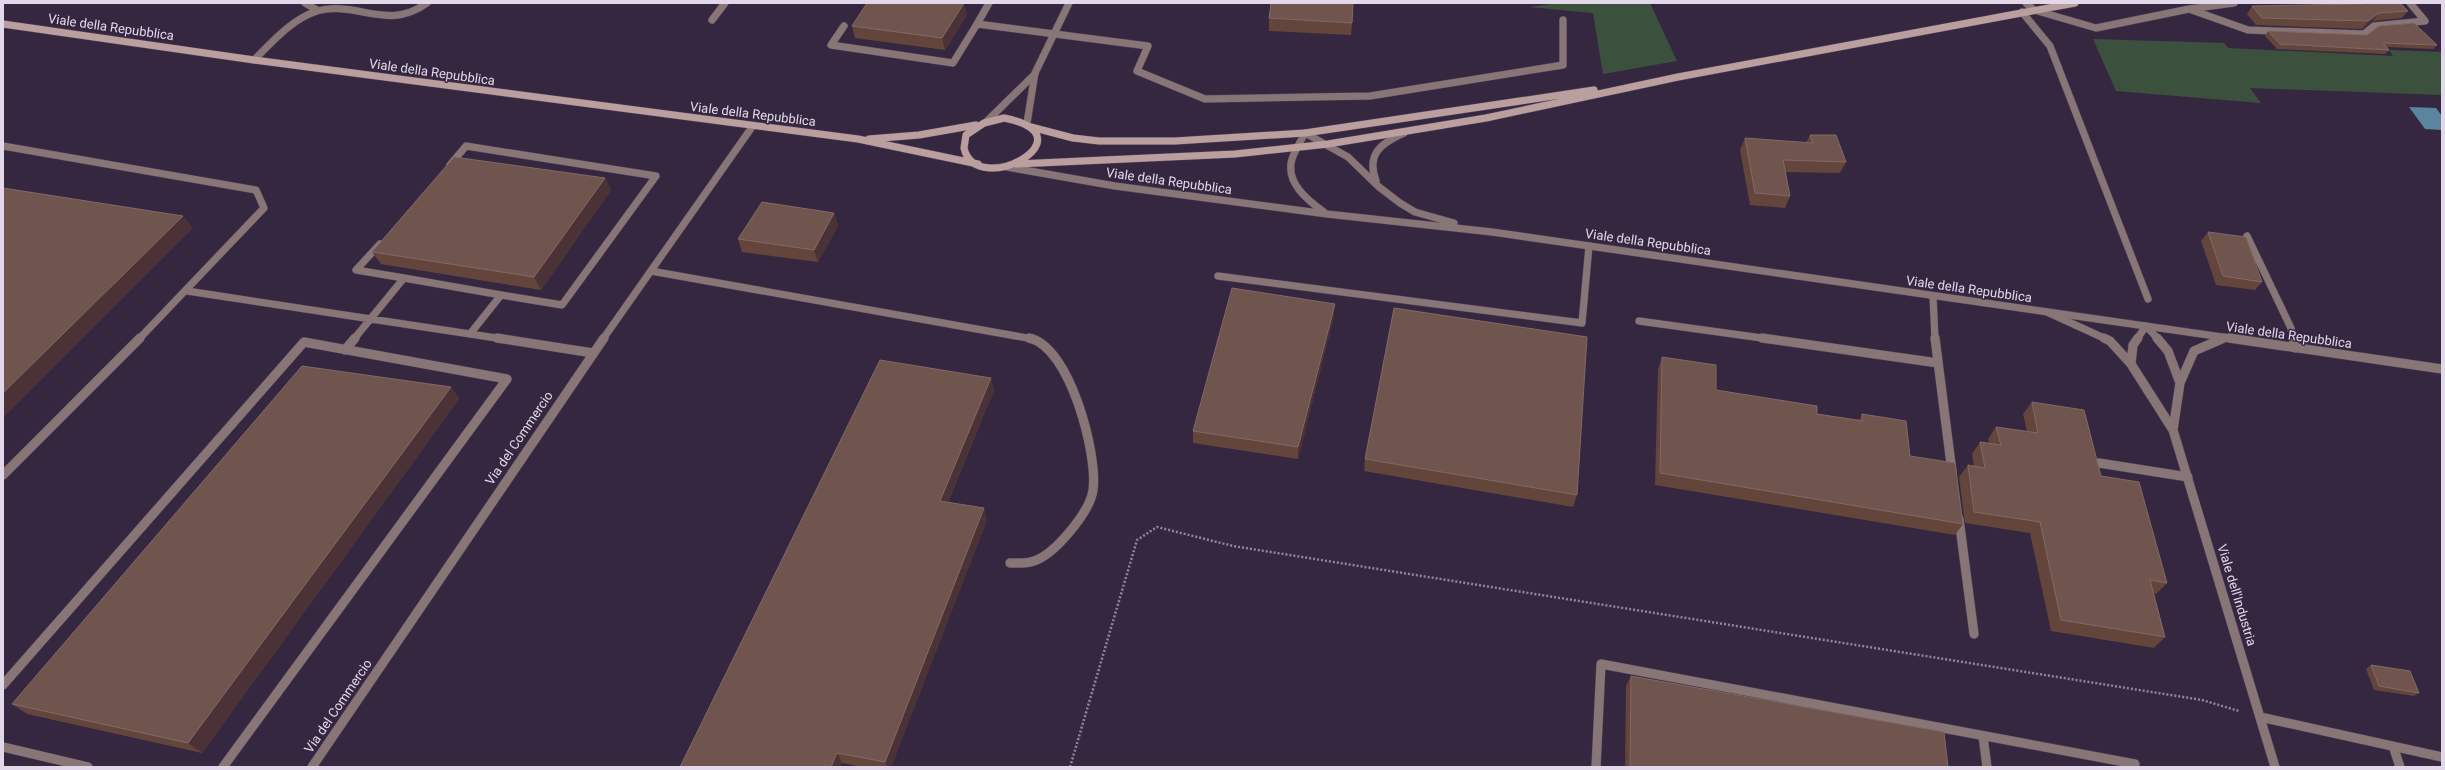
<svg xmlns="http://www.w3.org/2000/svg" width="2445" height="770" viewBox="0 0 2445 770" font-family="Roboto,sans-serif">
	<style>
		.green { fill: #3c513d }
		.water { fill: #5b859e }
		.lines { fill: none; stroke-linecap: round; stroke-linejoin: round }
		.service-far1-casing { stroke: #52435c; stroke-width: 8 }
		.service-casing { stroke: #52435c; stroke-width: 10 }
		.minor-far1-casing { stroke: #52435c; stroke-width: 8 }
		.minor-casing { stroke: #52435c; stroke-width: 10 }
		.tertiary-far1-casing { stroke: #52435c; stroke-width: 8 }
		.tertiary-casing { stroke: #52435c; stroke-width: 10 }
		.secondary-casing { stroke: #52435c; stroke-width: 8 }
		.path { stroke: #92869b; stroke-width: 2.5; stroke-dasharray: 2 2; stroke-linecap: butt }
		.service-far1 { stroke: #887676; stroke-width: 7 }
		.service { stroke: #887676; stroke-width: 9 }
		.minor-far1 { stroke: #887676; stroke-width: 7 }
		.minor { stroke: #887676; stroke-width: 9 }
		.tertiary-far1 { stroke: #887676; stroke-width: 7 }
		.tertiary { stroke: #887676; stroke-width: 9 }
		.secondary { stroke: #bb9e9e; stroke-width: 7 }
		.wall { fill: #63453b }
		.shaded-wall { fill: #4b3236 }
		.building { fill: #70554e; stroke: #826966 }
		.labels { text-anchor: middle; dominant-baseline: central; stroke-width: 3; stroke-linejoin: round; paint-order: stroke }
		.street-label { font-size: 13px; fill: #e2d8e9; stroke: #362741 }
	</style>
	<rect width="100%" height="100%" fill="#362741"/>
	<path class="green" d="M1559,3H1650L1677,61L1603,74L1593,13L1529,7Z
		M2093,39L2224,43L2228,48L2393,56L2389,50L2442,52V95L2250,88L2261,103L2116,91Z"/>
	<path class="water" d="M2409,107L2436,108L2442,116V130L2425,129Z"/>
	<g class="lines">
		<defs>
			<path id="service-far1" d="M305,3L317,10
				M2026,3L2034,10L2096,28L2189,9L2234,3
				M2189,9L2248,30L2364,34L2374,26L2425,21L2410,3
				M2022,12L2050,46L2148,299
				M977,24L989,3
				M844,26L831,45L953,63L977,24L1148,46L1137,71L1205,99L1370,96L1563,65V20
				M3,146L256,190L264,208L139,339
				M450,165L466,146L656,176L562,305L501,295L470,334
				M2247,236L2291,328L2293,339
				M380,244L356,270L404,278
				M651,271L1033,339
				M1218,276L1582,323L1589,246
				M187,291L503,339
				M1933,296L1935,339
				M1639,321L1769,339
				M354,339L404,278L501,295"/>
			<path id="service" d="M497,338L593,353
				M1762,338L1938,363
				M1935,338L1952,472
				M2293,338L2295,348
				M345,350L355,338
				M2099,463L2188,477
				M3,475L140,338
				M1959,519L1974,634
				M1010,563C1018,563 1027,564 1034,561C1055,554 1090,512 1093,490C1098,455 1070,346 1029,338
				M3,685L304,342L507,379L223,767
				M2260,717L2442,757
				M1983,736L1987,767
				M2393,746L2400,767
				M3,747L88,767
				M1596,767L1601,664L2135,764"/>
			<path id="minor-far1" d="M712,20L725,3
				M254,60C272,42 292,19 317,11C357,0 387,32 427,3
				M987,121L1035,74
				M1027,123L1035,73L1069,3
				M2047,312L2106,339
				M603,339L752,127
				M2137,339L2146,326L2158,339
				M2222,339L2225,338"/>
			<path id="minor" d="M2104,338L2110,341L2131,364L2173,430L2275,767
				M2157,338L2168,351L2180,383
				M2131,364L2133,345L2138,338
				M2173,430L2180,383L2194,351L2224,338
				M312,767L604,338"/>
			<path id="tertiary-far1" d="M1007,167L1115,186L1327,214L1492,232L2236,339
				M1376,181C1366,154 1381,143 1404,133
				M1324,212C1307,200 1285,182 1292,159C1295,150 1301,141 1305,133L1348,157L1379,187L1400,203L1415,212L1454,223"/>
			<path id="tertiary" d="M2229,338L2442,369"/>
			<path id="secondary" d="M3,24L254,60L858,139L978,164
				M1004,118C1094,136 976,200 964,148L966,135L984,123Z
				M1031,127L1073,138L1099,141H1175L1305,133L1594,90
				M869,139L919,135L976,125
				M1017,164L1235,154L1328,144L1486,118L1678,77L2075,3"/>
		</defs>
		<use href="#service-far1" class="service-far1-casing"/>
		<use href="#service" class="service-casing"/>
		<use href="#minor-far1" class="minor-far1-casing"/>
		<use href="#minor" class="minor-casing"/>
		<use href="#tertiary-far1" class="tertiary-far1-casing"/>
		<use href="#tertiary" class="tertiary-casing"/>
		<use href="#secondary" class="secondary-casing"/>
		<path class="path" d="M1070,767L1137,540L1157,527L1233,546L2202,700L2239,711"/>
		<use href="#service-far1" class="service-far1"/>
		<use href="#service" class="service"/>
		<use href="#minor-far1" class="minor-far1"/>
		<use href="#minor" class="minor"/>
		<use href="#tertiary-far1" class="tertiary-far1"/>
		<use href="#tertiary" class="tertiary"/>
		<use href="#secondary" class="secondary"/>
	</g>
	<path class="wall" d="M2347,3H2400L2408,11L2402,18L2373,21L2362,29L2256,25L2247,14L2252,6L2349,4Z
		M967,15L945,50L855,38L852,26Z
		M1269,18L1352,23L1351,35L1269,31Z
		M2268,31L2437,45L2433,49L2387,47L2389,50L2385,54L2277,49L2265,36Z
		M1810,135L1846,162L1840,173L1785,172L1790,196L1785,208L1750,205L1740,150L1745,138L1806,143Z
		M605,178L611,190L541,290L381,264L372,252Z
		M834,213L838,226L818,262L742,252L738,239Z
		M2208,232L2262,282L2255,290L2216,285L2201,241Z
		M1334,316L1298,459L1193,443V431Z
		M1662,357L1716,390L1817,414L1859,420L1862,414L1910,456L1963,524L1955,535L1655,485L1658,369Z
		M451,387L459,399L202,753L27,714L12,704Z
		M994,390L948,502L987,520L891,767H863L842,763L680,767Z
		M2032,402L2101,476L2167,583L2156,594L2153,593L2165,637L2154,648L2051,631L2030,533L1965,523L1959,477L1968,465L1974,466L1972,454L1980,442L1989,443L1988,439L1996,427L2027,431L2023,414Z
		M1365,459L1577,495L1573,507L1364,471Z
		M2371,665L2419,693L2414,696L2374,690L2366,669Z
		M1631,676L1948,767H1625L1626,686Z"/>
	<path class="shaded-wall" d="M964,3L967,15L945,50L942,38Z
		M2379,13L2373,21L2362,29L2368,21Z
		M605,178L611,190L541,290L534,277Z
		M834,213L838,226L818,262L814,250Z
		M183,216L193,228L3,418V393Z
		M1335,304L1334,316L1298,459V447Z
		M991,378L994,390L943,513L940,501Z
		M451,387L459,399L202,753L188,743Z
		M984,508L987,520L891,767H887L885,762Z
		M837,753L842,763L840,767H831Z"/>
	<path class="building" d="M867,3H964L942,38L852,26Z
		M1271,3H1353L1352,23L1269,18Z
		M2360,3H2400L2408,11L2379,13L2368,21L2262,18L2252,6L2362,4Z
		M2414,23L2437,45L2383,43L2389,50L2280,44L2268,31L2367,35L2379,26Z
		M1810,135H1836L1846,162L1783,160L1790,196L1755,193L1745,138L1813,143Z
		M454,157L605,178L534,277L372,252Z
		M3,188L183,216L3,393Z
		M762,202L834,213L814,250L738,239Z
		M2208,232L2246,237L2262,282L2223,276Z
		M1232,288L1335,304L1298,447L1193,431Z
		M1394,308L1587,337L1577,495L1365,459Z
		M1662,357L1716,365V390L1817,406V414L1863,421L1862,414L1906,421L1910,456L1955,463L1963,524L1660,473Z
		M880,360L991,378L940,501L984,508L885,762L837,753L831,767H680Z
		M302,366L451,387L188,743L12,704Z
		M2032,402L2084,410L2101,476L2139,482L2167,583L2150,580L2165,637L2061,620L2040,522L1974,512L1968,465L1985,468L1980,442L2001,445L1996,427L2038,433Z
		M2371,665L2410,671L2419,693L2379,686Z
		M1631,676L1944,732L1948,767H1630Z"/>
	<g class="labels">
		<g class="street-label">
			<text transform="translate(111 27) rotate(8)">Viale della Repubblica</text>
			<text transform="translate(432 72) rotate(8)">Viale della Repubblica</text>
			<text transform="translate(753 114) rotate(7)">Viale della Repubblica</text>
			<text transform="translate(1169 181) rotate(8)">Viale della Repubblica</text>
			<text transform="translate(1648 242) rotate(8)">Viale della Repubblica</text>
			<text transform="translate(1969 289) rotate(8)">Viale della Repubblica</text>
			<text transform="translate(2289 335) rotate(8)">Viale della Repubblica</text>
			<text transform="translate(519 438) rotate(-56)">Via del Commercio</text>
			<text transform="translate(2237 595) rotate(73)">Viale dell'Industria</text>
			<text transform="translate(338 706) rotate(-56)">Via del Commercio</text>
		</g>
	</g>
	<rect width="2445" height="770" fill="none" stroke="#e2d8e9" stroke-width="8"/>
</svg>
